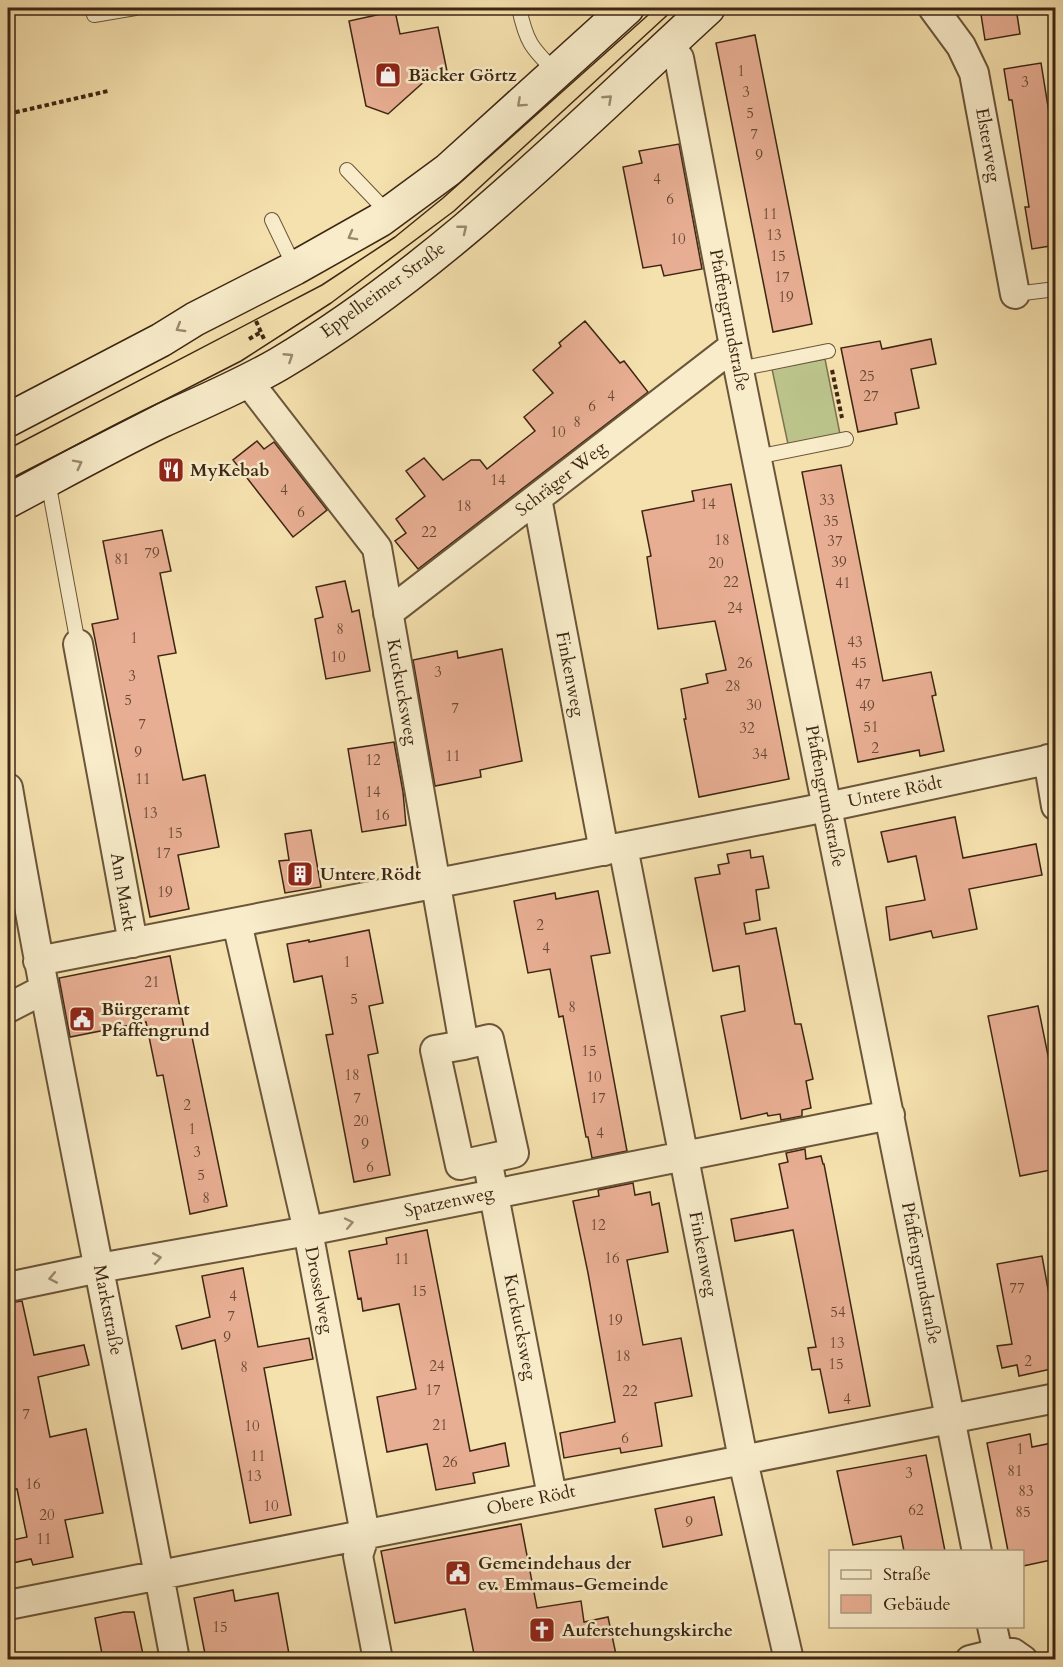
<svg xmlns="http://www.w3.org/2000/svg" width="1063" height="1667" viewBox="0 0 1063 1667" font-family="Cardo,serif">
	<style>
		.green { fill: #bbc38b; stroke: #7c744f; stroke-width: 1.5 }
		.building { fill: #e8ae93; stroke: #3d2613; stroke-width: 1.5 }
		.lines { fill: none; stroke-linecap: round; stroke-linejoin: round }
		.service-casing { stroke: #6b553a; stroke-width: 16 }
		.minor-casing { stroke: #6b553a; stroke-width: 32 }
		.secondary-casing { stroke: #3d2613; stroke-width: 36 }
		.path { stroke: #3d2613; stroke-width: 4; stroke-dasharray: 4.5 3; stroke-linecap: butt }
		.service { stroke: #f8ecca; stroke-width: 14 }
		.minor { stroke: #f8ecca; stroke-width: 28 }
		.secondary { stroke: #f8ecca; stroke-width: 33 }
		.tram { stroke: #3d2613; stroke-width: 1.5 }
		.oneway { stroke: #9a896e }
		.labels { text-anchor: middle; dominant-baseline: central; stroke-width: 5; stroke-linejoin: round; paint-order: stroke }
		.number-label { font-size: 15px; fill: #684833 }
		.poi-label { font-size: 18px; font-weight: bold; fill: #3d2613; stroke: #f8ecca; text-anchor: start }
		.street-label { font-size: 18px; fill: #3d2613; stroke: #f8ecca }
	</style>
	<rect width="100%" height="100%" fill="#f5e1ae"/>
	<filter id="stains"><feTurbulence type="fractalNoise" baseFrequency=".00333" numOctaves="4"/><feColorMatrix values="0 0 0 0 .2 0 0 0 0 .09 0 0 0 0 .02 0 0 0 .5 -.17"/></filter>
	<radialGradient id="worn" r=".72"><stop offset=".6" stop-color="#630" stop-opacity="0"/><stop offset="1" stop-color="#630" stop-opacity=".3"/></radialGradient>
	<path class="green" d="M825,359L840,434L788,444L772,369Z"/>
	<path class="building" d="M980,8H1016L1020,34L985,40Z
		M395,11L400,34L438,27L448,76L426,80L388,114L366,106L349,21Z
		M755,35L812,324L773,332L716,43Z
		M1041,63L1051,125H1056V245L1032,249L1025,207H1029L1012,100H1009L1004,69Z
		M679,144L702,269L664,276L661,265L643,268L623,167L642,163L639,151Z
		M585,321L620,363L624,361L648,392L418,569L395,541L406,533L396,519L425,496L406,471L424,458L443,480L471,460H480L487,469L535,431L524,417L553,393L533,370L561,346L559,343Z
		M931,339L936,364L911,369L919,408L895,413L897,424L858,432L841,348L880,341L882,349Z
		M257,441L264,449L274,442L327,510L293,537L233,460Z
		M841,465L883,681L931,672L936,695L932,696L944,751L920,756L919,750L858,762L802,472Z
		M731,484L789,779L699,797L684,719H686L681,689L708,683L706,674L726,670L715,621L658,629L647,557L651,556L642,511L694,501L692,491Z
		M162,530L171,571L160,573L176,653L158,656L183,780L205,775L219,847L178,855L189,909L150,917L92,624L118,619L103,541Z
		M345,581L352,612L359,610L370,671L326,679L315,619L323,617L316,587Z
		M502,649L522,761L480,770L481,777L435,786L413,660L457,651L458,658Z
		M394,742L403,792L406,825L362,832L348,749Z
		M955,817L963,858L1036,844L1042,875L969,889L977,929L933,938L931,931L890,940L886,907L925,900L916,856L888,862L881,832Z
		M311,830L321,887L285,893L279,861L289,860L285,834Z
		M750,850L751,858L763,856L769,888L756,890L760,920L744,923L746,934L776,928L795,1024H801L813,1079L806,1081L811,1108L802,1110V1116L781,1120L780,1114L768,1116L767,1113L741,1119L721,1016L745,1011L739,966L713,971L695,878L720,874L718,865L729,863L727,854Z
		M598,891L610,953L591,956L627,1151L592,1158L588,1137H586L563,1016L559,1017L550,969L528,973L514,901L555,893L556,899Z
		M369,930L383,1003L369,1006L378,1053L368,1055L390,1175L354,1182L326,1035L333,1034L322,976L294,982L287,944L309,940V942Z
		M170,956L185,1033L191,1032L227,1206L190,1214L163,1075L157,1076L146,1022L70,1037L59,978Z
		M1038,1006L1056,1095V1169L1020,1176L988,1016Z
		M805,1149L806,1159L821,1156L823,1164H824L870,1406L829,1413L820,1369L812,1370L808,1348L816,1347L793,1230L735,1241L731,1219L788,1208L779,1164L788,1162L786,1153Z
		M633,1183L635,1195L650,1192L652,1205L659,1203L668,1252L627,1260L643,1345L681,1338L692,1396L655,1403L662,1446L621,1453L620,1448L564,1458L560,1433L615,1422L588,1273L573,1201L599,1196L598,1190Z
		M427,1230L470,1451L505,1443L509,1466L473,1473L475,1483L436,1490L427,1444L387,1452L377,1397L416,1389L399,1304L363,1311L361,1298L358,1299L349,1251L387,1244L386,1238Z
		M1042,1256L1050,1300L1056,1299V1368L1019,1376L1017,1365L1002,1368L997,1346L1012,1344L997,1264Z
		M243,1268L258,1347L309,1338L313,1359L264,1368L291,1515L250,1523L215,1340L182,1349L176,1326L210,1317L202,1276Z
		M22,1301L34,1355L84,1345L89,1365L38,1377L50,1437L86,1429L103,1513L65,1520L73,1557L33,1565L31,1559L8,1564V1541L27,1537L17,1489L8,1491V1303Z
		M1030,1434L1032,1447L1052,1443L1053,1452L1056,1451V1559L1023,1566V1551H1008L987,1443Z
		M926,1455L945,1551H904L901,1536L853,1545L837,1471Z
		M714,1497L722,1535L663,1547L655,1509Z
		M521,1524L537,1608L581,1601L584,1622L608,1617L617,1659H475L465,1609L395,1623L381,1551Z
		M233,1590L235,1601L278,1593L289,1654L263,1659H206L194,1598Z
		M124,1612H134L144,1659H103L95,1618Z"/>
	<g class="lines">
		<defs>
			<path id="service" d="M519,8C526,41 531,48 556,72
				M94,15L135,8
				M347,170L389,214
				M272,220L295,268
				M1015,294L1056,289
				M739,369L828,351
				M756,457L846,439
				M48,481L78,644"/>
			<path id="minor" d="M933,8L961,46L974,73L1015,294
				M668,45L679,58L734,346L977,1552
				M247,380L377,548L464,1045L435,1050L460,1165L487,1159L552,1496
				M537,498L604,851
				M388,613L734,346
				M78,644L133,943
				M1048,759L1056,806
				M8,788C58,1079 121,1369 175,1660
				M623,847L746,1474L789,1660
				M237,923L308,1231L365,1534L358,1556L378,1660
				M38,961L827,807L1056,758
				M8,1008L43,990
				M464,1045L489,1039L514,1153L487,1159
				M8,1287L99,1268L308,1231L890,1115
				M8,1605L1056,1398
				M992,1626L998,1653H1013L1023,1660
				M970,1660L998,1653"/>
			<path id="secondary" d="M8,420L161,340L195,319L295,268L380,220L448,170L627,8
				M8,501C59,474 109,446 161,421C200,403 241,386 279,364C439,269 572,133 708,8"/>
		</defs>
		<use href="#service" class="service-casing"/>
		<use href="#minor" class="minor-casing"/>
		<use href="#secondary" class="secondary-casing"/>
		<path class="path" d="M8,114L108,91
			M256,321L264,339
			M249,339L261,332
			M832,370L842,418"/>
		<use href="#service" class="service"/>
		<use href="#minor" class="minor"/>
		<use href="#secondary" class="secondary"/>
		<path class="tram" d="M8,449L322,285L395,237L443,198L656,8
			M8,480L241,361L331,303L454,211L675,8"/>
	</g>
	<defs><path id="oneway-chevron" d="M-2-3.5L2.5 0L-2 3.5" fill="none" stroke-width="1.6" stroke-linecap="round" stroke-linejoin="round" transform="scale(1.5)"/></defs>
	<g class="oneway">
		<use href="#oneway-chevron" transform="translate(608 99) rotate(-43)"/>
		<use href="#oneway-chevron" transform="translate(521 103) rotate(138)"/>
		<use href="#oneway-chevron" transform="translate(463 229) rotate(-39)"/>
		<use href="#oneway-chevron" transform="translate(352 236) rotate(151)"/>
		<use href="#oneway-chevron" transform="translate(180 328) rotate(149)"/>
		<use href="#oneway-chevron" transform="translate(289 357) rotate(-33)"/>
		<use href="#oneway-chevron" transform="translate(78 464) rotate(-27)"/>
		<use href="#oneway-chevron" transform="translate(349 1223) rotate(-12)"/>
		<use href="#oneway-chevron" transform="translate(157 1258) rotate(-10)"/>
		<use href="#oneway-chevron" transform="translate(53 1278) rotate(169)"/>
	</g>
	<defs>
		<symbol id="shop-square" viewBox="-11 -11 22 22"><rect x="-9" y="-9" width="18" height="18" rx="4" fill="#8f2418" stroke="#f8ecca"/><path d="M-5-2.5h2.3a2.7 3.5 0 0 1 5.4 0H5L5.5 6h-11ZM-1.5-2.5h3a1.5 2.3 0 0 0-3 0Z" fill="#fff"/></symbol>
		<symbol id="restaurant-square" viewBox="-11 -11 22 22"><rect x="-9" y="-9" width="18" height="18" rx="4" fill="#8f2418" stroke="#f8ecca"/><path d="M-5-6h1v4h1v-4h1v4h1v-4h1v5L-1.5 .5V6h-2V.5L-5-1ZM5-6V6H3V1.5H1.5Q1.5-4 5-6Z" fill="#fff"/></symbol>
		<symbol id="building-square" viewBox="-11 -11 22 22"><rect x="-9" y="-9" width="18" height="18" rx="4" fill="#8f2418" stroke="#f8ecca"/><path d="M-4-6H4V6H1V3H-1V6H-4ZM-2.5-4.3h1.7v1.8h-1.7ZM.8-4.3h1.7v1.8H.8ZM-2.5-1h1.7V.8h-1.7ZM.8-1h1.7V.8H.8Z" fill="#fff"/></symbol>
		<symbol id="civic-square" viewBox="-11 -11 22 22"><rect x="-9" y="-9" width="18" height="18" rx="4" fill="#8f2418" stroke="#f8ecca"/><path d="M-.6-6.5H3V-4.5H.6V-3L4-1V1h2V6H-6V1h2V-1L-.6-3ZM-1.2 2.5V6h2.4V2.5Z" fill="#fff"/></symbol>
		<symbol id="church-square" viewBox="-11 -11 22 22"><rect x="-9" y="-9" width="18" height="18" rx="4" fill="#8f2418" stroke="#f8ecca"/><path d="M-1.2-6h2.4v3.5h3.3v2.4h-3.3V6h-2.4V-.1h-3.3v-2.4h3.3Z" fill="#fff"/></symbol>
	</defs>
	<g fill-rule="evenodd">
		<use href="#shop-square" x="373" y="60" width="30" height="30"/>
		<use href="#restaurant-square" x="156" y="455" width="30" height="30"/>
		<use href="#building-square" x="285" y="859" width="30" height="30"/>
		<use href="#civic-square" x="67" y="1004" width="30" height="30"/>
		<use href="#civic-square" x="443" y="1558" width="30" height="30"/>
		<use href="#church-square" x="527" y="1615" width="30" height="30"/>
	</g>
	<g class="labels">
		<g class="number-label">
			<text x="741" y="71">1</text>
			<text x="1025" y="82">3</text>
			<text x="746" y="92">3</text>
			<text x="750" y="113">5</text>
			<text x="754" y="134">7</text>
			<text x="759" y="155">9</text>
			<text x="657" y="179">4</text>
			<text x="670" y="199">6</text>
			<text x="770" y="214">11</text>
			<text x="774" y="235">13</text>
			<text x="678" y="239">10</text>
			<text x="778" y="256">15</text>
			<text x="782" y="277">17</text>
			<text x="786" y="297">19</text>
			<text x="867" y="376">25</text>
			<text x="611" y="396">4</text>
			<text x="871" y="396">27</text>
			<text x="592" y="406">6</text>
			<text x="577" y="422">8</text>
			<text x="558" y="432">10</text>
			<text x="498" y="480">14</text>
			<text x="284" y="490">4</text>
			<text x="827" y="500">33</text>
			<text x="708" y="504">14</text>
			<text x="464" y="506">18</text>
			<text x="301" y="512">6</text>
			<text x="831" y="521">35</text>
			<text x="429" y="532">22</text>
			<text x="722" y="540">18</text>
			<text x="835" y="541">37</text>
			<text x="152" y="553">79</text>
			<text x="122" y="559">81</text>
			<text x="839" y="562">39</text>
			<text x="716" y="563">20</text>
			<text x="731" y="582">22</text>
			<text x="843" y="583">41</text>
			<text x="735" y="608">24</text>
			<text x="340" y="629">8</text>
			<text x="134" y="638">1</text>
			<text x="855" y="642">43</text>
			<text x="338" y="657">10</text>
			<text x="745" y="663">26</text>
			<text x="859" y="663">45</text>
			<text x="438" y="672">3</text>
			<text x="132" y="676">3</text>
			<text x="863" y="684">47</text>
			<text x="733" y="686">28</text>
			<text x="128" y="700">5</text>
			<text x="754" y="705">30</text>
			<text x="867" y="706">49</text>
			<text x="455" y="708">7</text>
			<text x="142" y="724">7</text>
			<text x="871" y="727">51</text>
			<text x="747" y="728">32</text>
			<text x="875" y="748">2</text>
			<text x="138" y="752">9</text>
			<text x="760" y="754">34</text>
			<text x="453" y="756">11</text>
			<text x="373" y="760">12</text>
			<text x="143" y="779">11</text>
			<text x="373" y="792">14</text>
			<text x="150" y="813">13</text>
			<text x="382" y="815">16</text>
			<text x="175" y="833">15</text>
			<text x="163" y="853">17</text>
			<text x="165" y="892">19</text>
			<text x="540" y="925">2</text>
			<text x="546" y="948">4</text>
			<text x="347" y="962">1</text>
			<text x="152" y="982">21</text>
			<text x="354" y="999">5</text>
			<text x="572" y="1007">8</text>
			<text x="589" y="1051">15</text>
			<text x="352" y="1075">18</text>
			<text x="594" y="1077">10</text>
			<text x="357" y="1098">7</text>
			<text x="598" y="1098">17</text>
			<text x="187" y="1105">2</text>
			<text x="361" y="1121">20</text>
			<text x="192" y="1129">1</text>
			<text x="600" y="1133">4</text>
			<text x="365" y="1144">9</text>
			<text x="197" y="1152">3</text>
			<text x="370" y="1167">6</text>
			<text x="201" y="1175">5</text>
			<text x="206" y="1198">8</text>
			<text x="598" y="1225">12</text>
			<text x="612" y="1258">16</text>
			<text x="402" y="1259">11</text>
			<text x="1017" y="1288">77</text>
			<text x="419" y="1291">15</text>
			<text x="233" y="1296">4</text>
			<text x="838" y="1312">54</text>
			<text x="231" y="1316">7</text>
			<text x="615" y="1320">19</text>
			<text x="227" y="1337">9</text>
			<text x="837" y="1343">13</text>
			<text x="623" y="1356">18</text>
			<text x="1028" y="1361">2</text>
			<text x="836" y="1364">15</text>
			<text x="437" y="1366">24</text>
			<text x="244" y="1367">8</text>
			<text x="433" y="1390">17</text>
			<text x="630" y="1391">22</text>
			<text x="847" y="1399">4</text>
			<text x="26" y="1414">7</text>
			<text x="440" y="1425">21</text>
			<text x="252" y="1426">10</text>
			<text x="625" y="1438">6</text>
			<text x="1020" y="1449">1</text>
			<text x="258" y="1456">11</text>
			<text x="450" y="1462">26</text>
			<text x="1015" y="1471">81</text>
			<text x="909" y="1473">3</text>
			<text x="254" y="1476">13</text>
			<text x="33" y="1484">16</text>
			<text x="1026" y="1491">83</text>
			<text x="271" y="1506">10</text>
			<text x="916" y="1510">62</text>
			<text x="1023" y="1512">85</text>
			<text x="47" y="1515">20</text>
			<text x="689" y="1522">9</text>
			<text x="44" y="1539">11</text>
			<text x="220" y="1627">15</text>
		</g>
		<g class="poi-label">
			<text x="408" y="75">Bäcker Görtz</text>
			<text x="190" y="470">MyKebab</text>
			<text x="320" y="874">Untere Rödt</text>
			<text x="101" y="1009">Bürgeramt<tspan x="101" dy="21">Pfaffengrund</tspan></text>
			<text x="478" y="1563">Gemeindehaus der<tspan x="478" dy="21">ev. Emmaus-Gemeinde</tspan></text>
			<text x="562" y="1630">Auferstehungskirche</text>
		</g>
		<g class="street-label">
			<text transform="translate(988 145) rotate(80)">Elsterweg</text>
			<text transform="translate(383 290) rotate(-36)">Eppelheimer Straße</text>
			<text transform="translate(729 320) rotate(79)">Pfaffengrundstraße</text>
			<text transform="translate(561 479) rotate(-38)">Schräger Weg</text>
			<text transform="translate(570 674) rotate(79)">Finkenweg</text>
			<text transform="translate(402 692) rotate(80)">Kuckucksweg</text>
			<text transform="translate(895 792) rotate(-12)">Untere Rödt</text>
			<text transform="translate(825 796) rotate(79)">Pfaffengrundstraße</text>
			<text transform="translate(123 892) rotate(80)">Am Markt</text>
			<text transform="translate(449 1202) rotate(-12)">Spatzenweg</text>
			<text transform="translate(703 1254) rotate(79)">Finkenweg</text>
			<text transform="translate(921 1273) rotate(79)">Pfaffengrundstraße</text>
			<text transform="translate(319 1290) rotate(79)">Drosselweg</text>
			<text transform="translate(108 1310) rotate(79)">Marktstraße</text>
			<text transform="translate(520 1327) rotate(79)">Kuckucksweg</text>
			<text transform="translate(531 1500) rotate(-12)">Obere Rödt</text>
		</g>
	</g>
	<rect width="1063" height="1667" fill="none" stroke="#f5e1ae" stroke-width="30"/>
	<rect x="9" y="9" width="1045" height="1649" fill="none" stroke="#3d2613" stroke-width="3"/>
	<rect x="15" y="15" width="1033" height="1637" fill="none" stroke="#3d2613" stroke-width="1.5"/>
	<rect x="829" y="1550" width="195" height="78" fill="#f8ecca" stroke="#ad9d81" stroke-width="1.5"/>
	<rect x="841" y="1570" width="30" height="9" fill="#f8ecca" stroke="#ad9d81" stroke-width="1.5"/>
	<text x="883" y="1580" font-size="18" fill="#3d2613">Straße</text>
	<rect x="841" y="1595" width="30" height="18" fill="#e8ae93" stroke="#ad9d81" stroke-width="1.5"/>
	<text x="883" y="1610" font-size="18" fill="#3d2613">Gebäude</text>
	<rect width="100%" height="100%" filter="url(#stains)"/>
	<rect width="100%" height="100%" fill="url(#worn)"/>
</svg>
